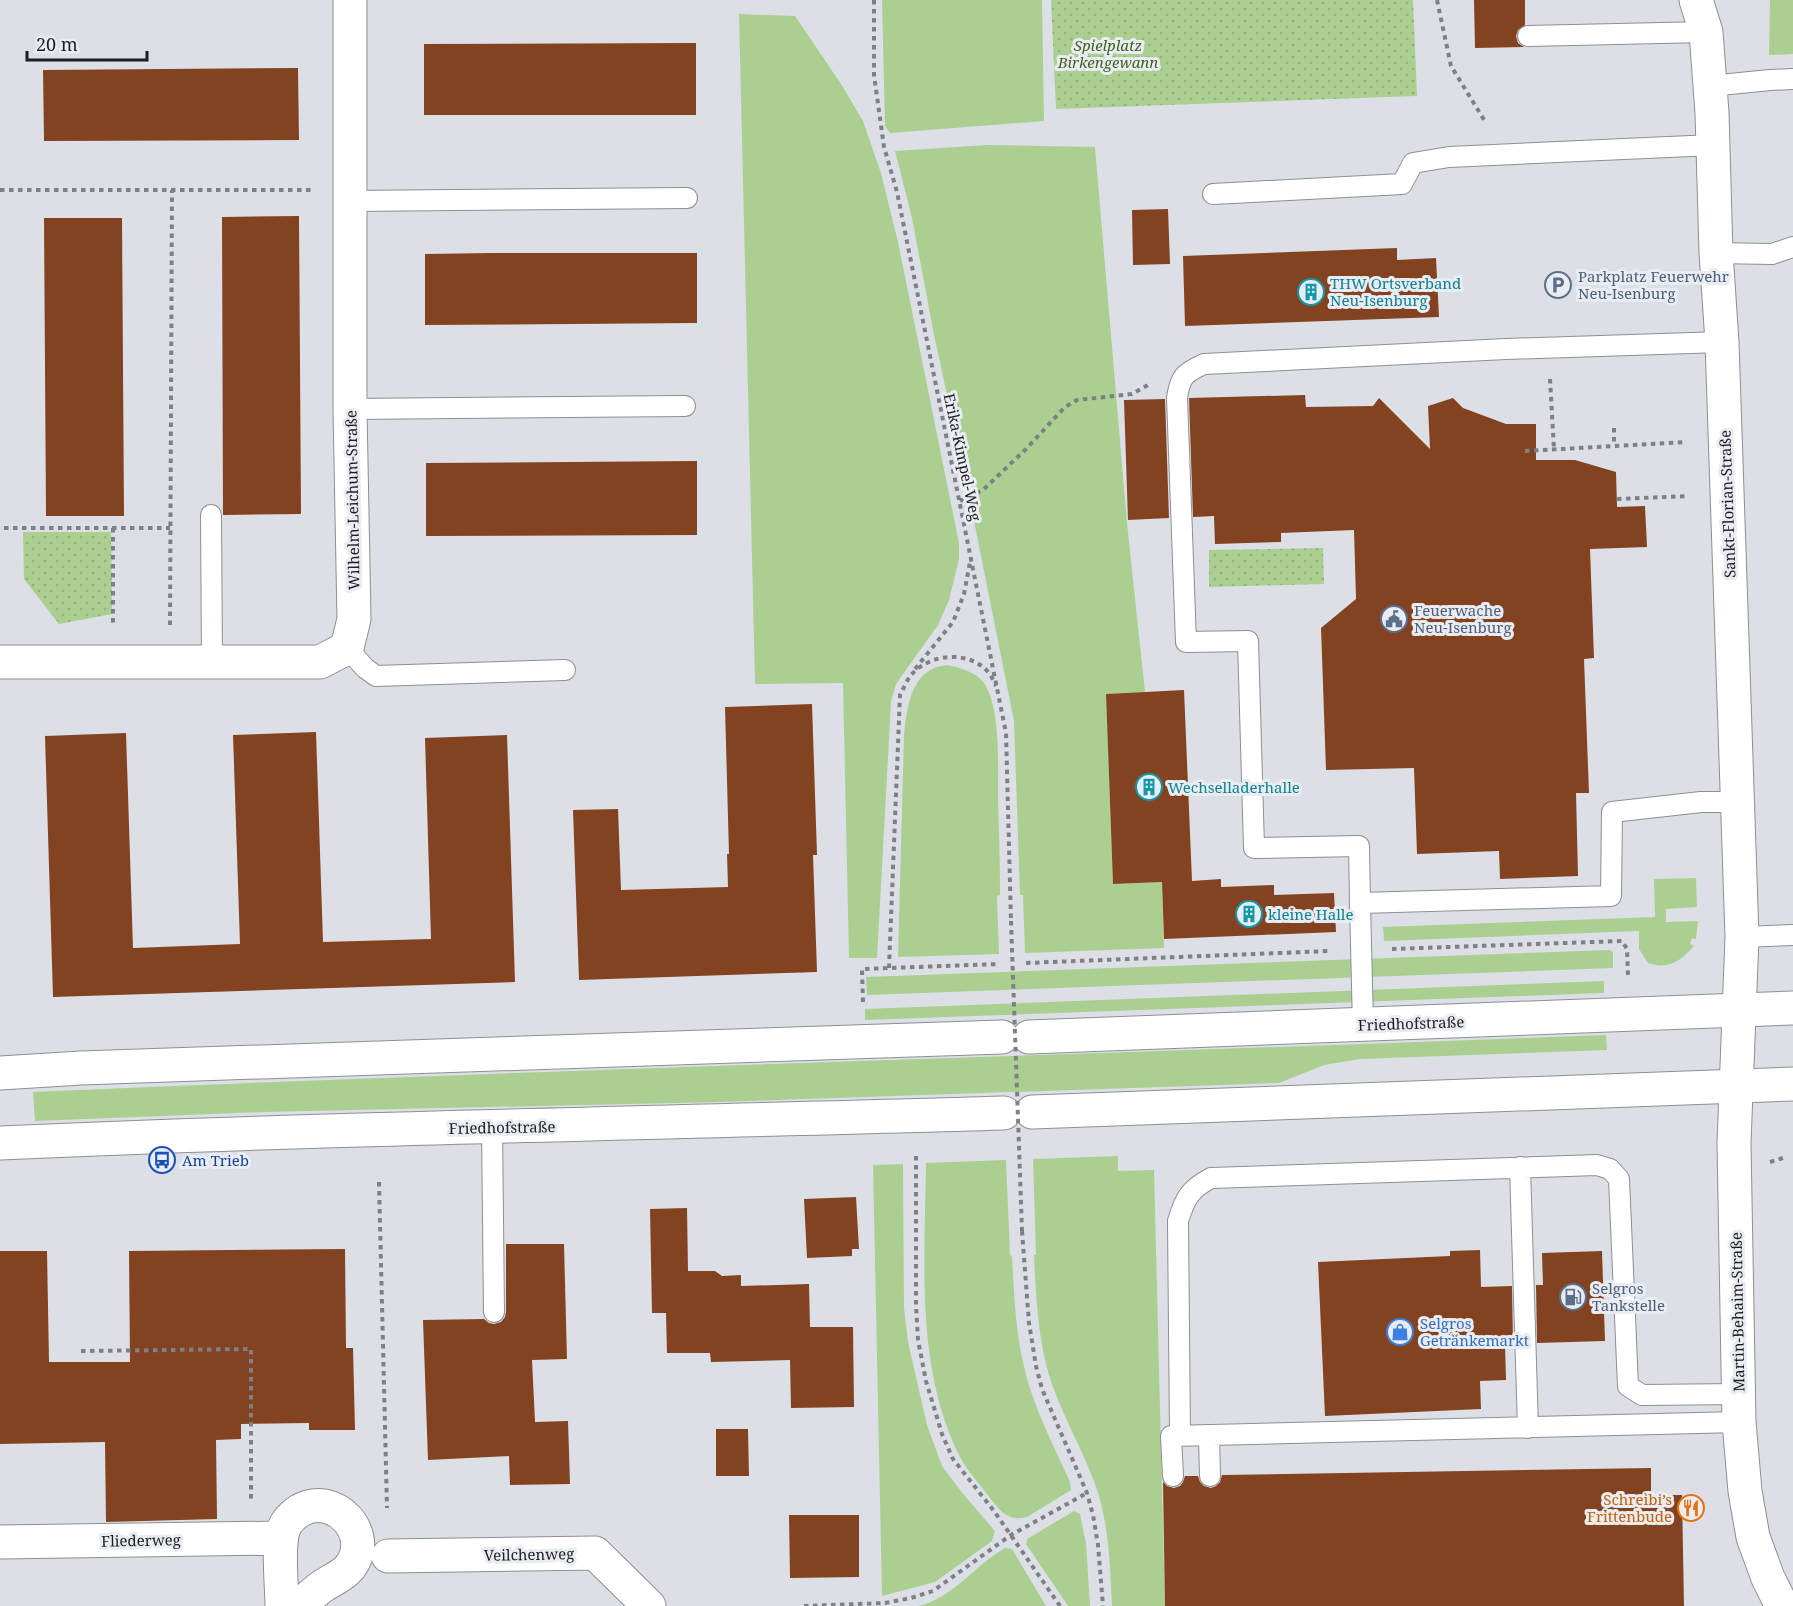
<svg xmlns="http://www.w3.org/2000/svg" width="1793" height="1606" viewBox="0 0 1793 1606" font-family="'Noto Serif',serif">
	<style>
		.grass { fill: #aacf91 }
		.park { fill: url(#park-dots) }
		.building { fill: #834220 }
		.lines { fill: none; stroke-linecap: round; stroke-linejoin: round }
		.lane-casing { stroke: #8c8f95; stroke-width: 22 }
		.street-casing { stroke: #8c8f95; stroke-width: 35 }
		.secondary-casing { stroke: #8c8f95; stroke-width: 35 }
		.path { stroke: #7d8084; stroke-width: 4; stroke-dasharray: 4.5 4.5; stroke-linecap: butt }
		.lane { stroke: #fff; stroke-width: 20 }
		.street { stroke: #fff; stroke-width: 33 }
		.secondary { stroke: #fff; stroke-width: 33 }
		.path-bridge { stroke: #7d8084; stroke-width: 4; stroke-dasharray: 4.5 4.5; stroke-linecap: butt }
		.labels { text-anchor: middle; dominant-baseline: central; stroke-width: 6; stroke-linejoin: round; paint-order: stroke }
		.park-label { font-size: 15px; font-style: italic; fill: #3e621f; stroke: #e9edf3 }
		.service-label { font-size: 15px; fill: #4e5e75; stroke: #e9edf3; text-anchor: start }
		.culture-label { font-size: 15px; fill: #0d838f; stroke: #e9edf3; text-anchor: start }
		.street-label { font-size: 15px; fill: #1b1d1f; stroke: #e9edf3 }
		.transit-label { font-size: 15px; fill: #164399; stroke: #e9edf3; text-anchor: start }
		.shop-label { font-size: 15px; fill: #366cbe; stroke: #e9edf3; text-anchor: start }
		.food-label { font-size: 15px; fill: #c56008; stroke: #e9edf3; text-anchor: end }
	</style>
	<defs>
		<pattern id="park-dots" width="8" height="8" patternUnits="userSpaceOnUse" patternTransform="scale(1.5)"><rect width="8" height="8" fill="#aacf91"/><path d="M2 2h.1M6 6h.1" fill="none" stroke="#92b17d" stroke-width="1.8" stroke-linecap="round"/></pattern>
	</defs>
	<rect width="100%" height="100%" fill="#dce0e6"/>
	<path class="grass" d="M882,0H1042L1044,121L890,133L885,126Z
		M1770,0H1793V54L1769,55Z
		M739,14L795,16L841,84L863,121L881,173L898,242L959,543V559L949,600L938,625L896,684L891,702L877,958H849L843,683L755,684Z
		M987,145L1095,147L1127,523L1145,692L1106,694L1113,884L1162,882L1164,948L1025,953L1023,895H1020L1014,721L970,501L934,335L912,218L895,151Z
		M947,665C959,667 976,672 984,683C1001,708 998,768 998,798C999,830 1000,863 1000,895L997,896L999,954L898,957L904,735C907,707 911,668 947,665Z
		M1696,878L1697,907L1666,909V922L1698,921L1696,939L1692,938L1690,944L1694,946C1681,961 1668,970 1648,963L1639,949V931L1384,941L1383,927L1655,917L1654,879Z
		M1610,950L1613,952V968L867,995L866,977Z
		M1604,981V993L865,1020V1009Z
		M1606,1035L1607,1050L1360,1059L1324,1065L1279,1083L720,1102L264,1112L35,1121L33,1092C557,1069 1082,1055 1606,1035Z
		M1118,1156V1171L1154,1170L1165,1606H1112C1110,1565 1109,1523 1095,1484C1083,1451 1065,1420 1053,1387C1038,1346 1036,1298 1034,1255H1036L1033,1159Z
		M1006,1160L1010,1255L1012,1256C1014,1291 1015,1327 1023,1362C1031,1402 1053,1444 1070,1482L1071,1490L1027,1517C1007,1523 998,1508 987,1494C977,1481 965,1468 958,1453C915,1364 925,1259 926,1163Z
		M903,1164L904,1308L908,1342L927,1425L942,1466L964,1495L995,1531L992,1541L935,1582L882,1596L873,1165Z
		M1074,1511L1080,1514L1086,1543L1090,1606H1068L1026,1544L1027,1539Z
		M1005,1548L1012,1549L1046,1606H918C952,1599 975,1565 1005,1548Z"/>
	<path class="park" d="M1051,0H1413L1417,96L1056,109Z
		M23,532H111L112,614L59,624L24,579Z
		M1323,548L1324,584L1209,587V550Z"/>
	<path class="building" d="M1474,0H1525V25L1518,30L1516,36L1518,43L1524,47L1475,48Z
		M696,43V115H424V44Z
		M298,68L299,140L44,141L43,70Z
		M1168,209L1170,264L1133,265L1132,210Z
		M299,216L301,514L223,515L222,217Z
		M44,218H122L124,516H46Z
		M1397,248V260L1436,258L1439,317L1185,326L1183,256Z
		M493,253H697V323L425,325V254Z
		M1305,395L1306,407L1373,406L1379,398L1430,449L1428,406L1453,398L1463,408L1506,424H1536V460H1575L1616,472L1617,507L1645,506L1647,547L1590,549L1594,658L1584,659L1589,793H1576L1578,876L1500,879L1499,851L1417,854L1414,768L1326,770L1321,628L1356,599L1354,530L1281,533V542L1215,544L1214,516L1193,517L1189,398Z
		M1165,399L1169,518L1128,520L1124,400Z
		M697,461V535L426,536V463Z
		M1184,690L1192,881L1221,879V887L1274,885V895L1334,893L1336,932L1164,939L1162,882L1113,884L1106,694Z
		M812,704L817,855H813L817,972L579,980L573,810L618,809L621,890L728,887L727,854H729L725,707Z
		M316,732L323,942L431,939L425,738L507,735L515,982L53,997L45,736L126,733L133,948L240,944L233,735Z
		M856,1197L859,1249H852V1256L807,1258L804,1199Z
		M687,1208L688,1271H715L722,1276L741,1275V1286L809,1284L810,1327H853L854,1407L791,1408L790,1360L711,1362L710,1353H667L666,1313H652L650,1209Z
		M506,1244H564L567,1359L532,1360L535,1422L568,1421L570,1484L510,1485L509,1456L428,1460L423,1320L484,1319L489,1323L494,1324L501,1322L505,1317L506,1312Z
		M345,1249L346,1348H353L355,1430H309V1423L241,1424V1439L216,1440L217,1519L106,1522L105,1442L0,1444V1251H47L49,1362H130L129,1251Z
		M1480,1250L1481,1287L1512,1286L1513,1344H1505L1506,1380L1480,1381L1481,1409L1325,1416L1318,1262L1450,1256V1251Z
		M1602,1251L1605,1341L1537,1343L1536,1285H1543L1542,1253Z
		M716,1429H748L749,1476H716Z
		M1651,1468V1495H1682L1684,1606H1165L1163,1482L1167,1486L1174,1488L1180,1486L1183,1482L1185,1476H1198L1200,1482L1204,1486L1211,1488L1216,1486L1220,1482L1222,1475Z
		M789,1515H859V1577L790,1578Z"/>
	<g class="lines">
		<defs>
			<path id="lane" d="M1528,36L1706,32
				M1710,86L1770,80L1793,79
				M1213,194L1402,184L1413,163L1449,157L1713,145
				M350,201L687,198
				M1716,253L1772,254L1793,247
				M1722,342L1506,349L1204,364C1184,373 1180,377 1177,398L1186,642L1248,641L1254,848L1359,846L1360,903L1611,896L1612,812L1701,802H1737
				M350,409L685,406
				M211,515L212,662
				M347,648L365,668L376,676L565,670
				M1360,903L1363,1025
				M1742,937L1793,935
				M492,1127L494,1312
				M1520,1167L1528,1428
				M1209,1435L1210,1476
				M1180,1436L1178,1221C1185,1198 1190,1189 1211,1178L1597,1165L1610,1169L1619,1179L1628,1386L1642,1395L1738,1394
				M1173,1476L1171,1436L1739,1422"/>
			<path id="street" d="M1696,0L1706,32L1712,113L1716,253L1722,342L1742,937L1734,1143L1739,1422L1745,1491L1753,1537L1768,1578L1782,1606
				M0,662H320L347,648L354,619L350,409V0
				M0,1542L281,1538
				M388,1556L595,1553L649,1606
				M282,1606C282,1586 277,1545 284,1528C287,1521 293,1515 299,1511C334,1490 375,1534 350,1567C342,1577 329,1581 320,1588C312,1594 306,1600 299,1606"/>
			<path id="secondary" d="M1029,1037L1793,1008
				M0,1073L81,1068L1002,1037
				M1032,1112L1793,1084
				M0,1143C335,1128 670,1123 1004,1113"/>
		</defs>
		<use href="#lane" class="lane-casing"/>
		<use href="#street" class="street-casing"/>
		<use href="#secondary" class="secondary-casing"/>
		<path class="path" d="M874,0V75L884,147L897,192L1006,733L1011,921
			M1437,0L1451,66L1486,123
			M0,190H314
			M1550,379L1554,450
			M1614,428V446
			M1525,451L1686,442
			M1617,499L1689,496
			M960,501L983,490L1026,449L1065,407L1077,400L1132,394L1148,385
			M4,528H170
			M113,528V627
			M170,625L172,190
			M915,669L953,622L964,594L971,557
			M1392,949L1622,941L1627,949L1628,975
			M1026,963L1330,951
			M889,968L900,695C904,688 907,679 912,674C931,653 970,650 989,673C992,677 994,682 996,686
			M863,1002L862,969L999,964
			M916,1156V1305L918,1340L926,1381L942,1434L953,1459L994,1511L1060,1606
			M1770,1162L1783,1158
			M379,1182L387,1508
			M1022,1231L1029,1323L1036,1366L1042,1389L1087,1493L1093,1515L1098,1545L1103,1606
			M81,1351L251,1349V1502
			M804,1606L885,1603L911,1598L933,1591L1011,1535L1087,1493"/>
		<use href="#lane" class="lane"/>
		<use href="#street" class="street"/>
		<use href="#secondary" class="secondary"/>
		<path class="path-bridge" d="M1011,921L1022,1231"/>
	</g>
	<defs>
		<symbol id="parking-ring" viewBox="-11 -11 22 22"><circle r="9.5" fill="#e9edf3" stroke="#5c6f8a" stroke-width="1.5"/><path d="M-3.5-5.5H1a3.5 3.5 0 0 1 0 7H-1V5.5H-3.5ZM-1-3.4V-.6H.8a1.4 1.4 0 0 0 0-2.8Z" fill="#5c6f8a"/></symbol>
		<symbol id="building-ring" viewBox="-11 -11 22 22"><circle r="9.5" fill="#e9edf3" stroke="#0f9aa8" stroke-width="1.5"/><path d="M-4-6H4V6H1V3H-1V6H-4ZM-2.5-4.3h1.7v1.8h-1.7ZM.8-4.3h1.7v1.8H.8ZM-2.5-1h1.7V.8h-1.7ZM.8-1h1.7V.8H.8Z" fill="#0f9aa8"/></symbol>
		<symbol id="civic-ring" viewBox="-11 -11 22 22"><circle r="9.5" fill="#e9edf3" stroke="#5c6f8a" stroke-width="1.5"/><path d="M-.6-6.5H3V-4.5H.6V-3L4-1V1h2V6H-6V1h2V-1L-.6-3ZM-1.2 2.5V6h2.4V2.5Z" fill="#5c6f8a"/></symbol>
		<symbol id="bus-ring" viewBox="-11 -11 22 22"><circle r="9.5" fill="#e9edf3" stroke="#1a4fb4" stroke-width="1.5"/><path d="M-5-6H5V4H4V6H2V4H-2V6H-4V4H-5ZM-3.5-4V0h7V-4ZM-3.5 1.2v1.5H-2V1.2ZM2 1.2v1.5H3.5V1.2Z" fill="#1a4fb4"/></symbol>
		<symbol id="fuel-ring" viewBox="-11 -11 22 22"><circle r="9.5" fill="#e9edf3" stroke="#5c6f8a" stroke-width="1.5"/><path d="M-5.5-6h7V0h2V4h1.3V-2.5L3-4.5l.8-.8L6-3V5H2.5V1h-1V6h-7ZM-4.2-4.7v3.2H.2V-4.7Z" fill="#5c6f8a"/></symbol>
		<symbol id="shop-ring" viewBox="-11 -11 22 22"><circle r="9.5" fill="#e9edf3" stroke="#3f7fe0" stroke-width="1.5"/><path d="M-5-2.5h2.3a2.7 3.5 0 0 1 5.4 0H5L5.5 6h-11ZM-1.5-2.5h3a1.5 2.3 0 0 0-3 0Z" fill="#3f7fe0"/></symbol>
		<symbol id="restaurant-ring" viewBox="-11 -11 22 22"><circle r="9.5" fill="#e9edf3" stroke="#e8710a" stroke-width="1.5"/><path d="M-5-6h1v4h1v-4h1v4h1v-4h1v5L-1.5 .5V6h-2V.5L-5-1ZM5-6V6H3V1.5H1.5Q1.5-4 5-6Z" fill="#e8710a"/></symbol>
	</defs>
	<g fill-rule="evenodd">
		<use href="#parking-ring" x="1543" y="270" width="30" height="30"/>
		<use href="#building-ring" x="1296" y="277" width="30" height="30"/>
		<use href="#civic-ring" x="1379" y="604" width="30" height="30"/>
		<use href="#building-ring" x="1134" y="772" width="30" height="30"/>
		<use href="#building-ring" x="1234" y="899" width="30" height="30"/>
		<use href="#bus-ring" x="147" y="1145" width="30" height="30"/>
		<use href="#fuel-ring" x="1558" y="1282" width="30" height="30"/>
		<use href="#shop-ring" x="1385" y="1317" width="30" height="30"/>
		<use href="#restaurant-ring" x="1676" y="1493" width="30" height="30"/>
	</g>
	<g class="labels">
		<g class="park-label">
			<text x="1108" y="45">Spielplatz<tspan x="1108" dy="17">Birkengewann</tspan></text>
		</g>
		<g class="service-label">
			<text x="1578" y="276">Parkplatz Feuerwehr<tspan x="1578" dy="17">Neu-Isenburg</tspan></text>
			<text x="1414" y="610">Feuerwache<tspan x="1414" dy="17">Neu-Isenburg</tspan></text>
			<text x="1592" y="1288">Selgros<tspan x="1592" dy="17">Tankstelle</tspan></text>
		</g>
		<g class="culture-label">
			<text x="1330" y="283">THW Ortsverband<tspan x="1330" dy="17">Neu-Isenburg</tspan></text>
			<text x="1168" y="787">Wechselladerhalle</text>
			<text x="1268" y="914">kleine Halle</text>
		</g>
		<g class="street-label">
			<text transform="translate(963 457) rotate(78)">Erika-Kimpel-Weg</text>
			<text transform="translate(352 500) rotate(-91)">Wilhelm-Leichum-Straße</text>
			<text transform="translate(1727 504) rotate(-92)">Sankt-Florian-Straße</text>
			<text transform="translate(1411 1023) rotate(-2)">Friedhofstraße</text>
			<text transform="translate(502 1127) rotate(-1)">Friedhofstraße</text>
			<text transform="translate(1737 1312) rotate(-91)">Martin-Behaim-Straße</text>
			<text transform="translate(141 1540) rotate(-1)">Fliederweg</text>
			<text transform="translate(529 1554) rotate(-1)">Veilchenweg</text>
		</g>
		<g class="transit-label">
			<text x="182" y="1160">Am Trieb</text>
		</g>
		<g class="shop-label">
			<text x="1420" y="1323">Selgros<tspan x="1420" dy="17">Getränkemarkt</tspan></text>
		</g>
		<g class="food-label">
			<text x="1672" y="1499">Schreibi’s<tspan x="1672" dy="17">Frittenbude</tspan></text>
		</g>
	</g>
	<path d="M27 51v9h120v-9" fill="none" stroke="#1b1d1f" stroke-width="3"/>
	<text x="36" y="51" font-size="18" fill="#1b1d1f" stroke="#e9edf3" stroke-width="4.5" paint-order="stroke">20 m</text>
</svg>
